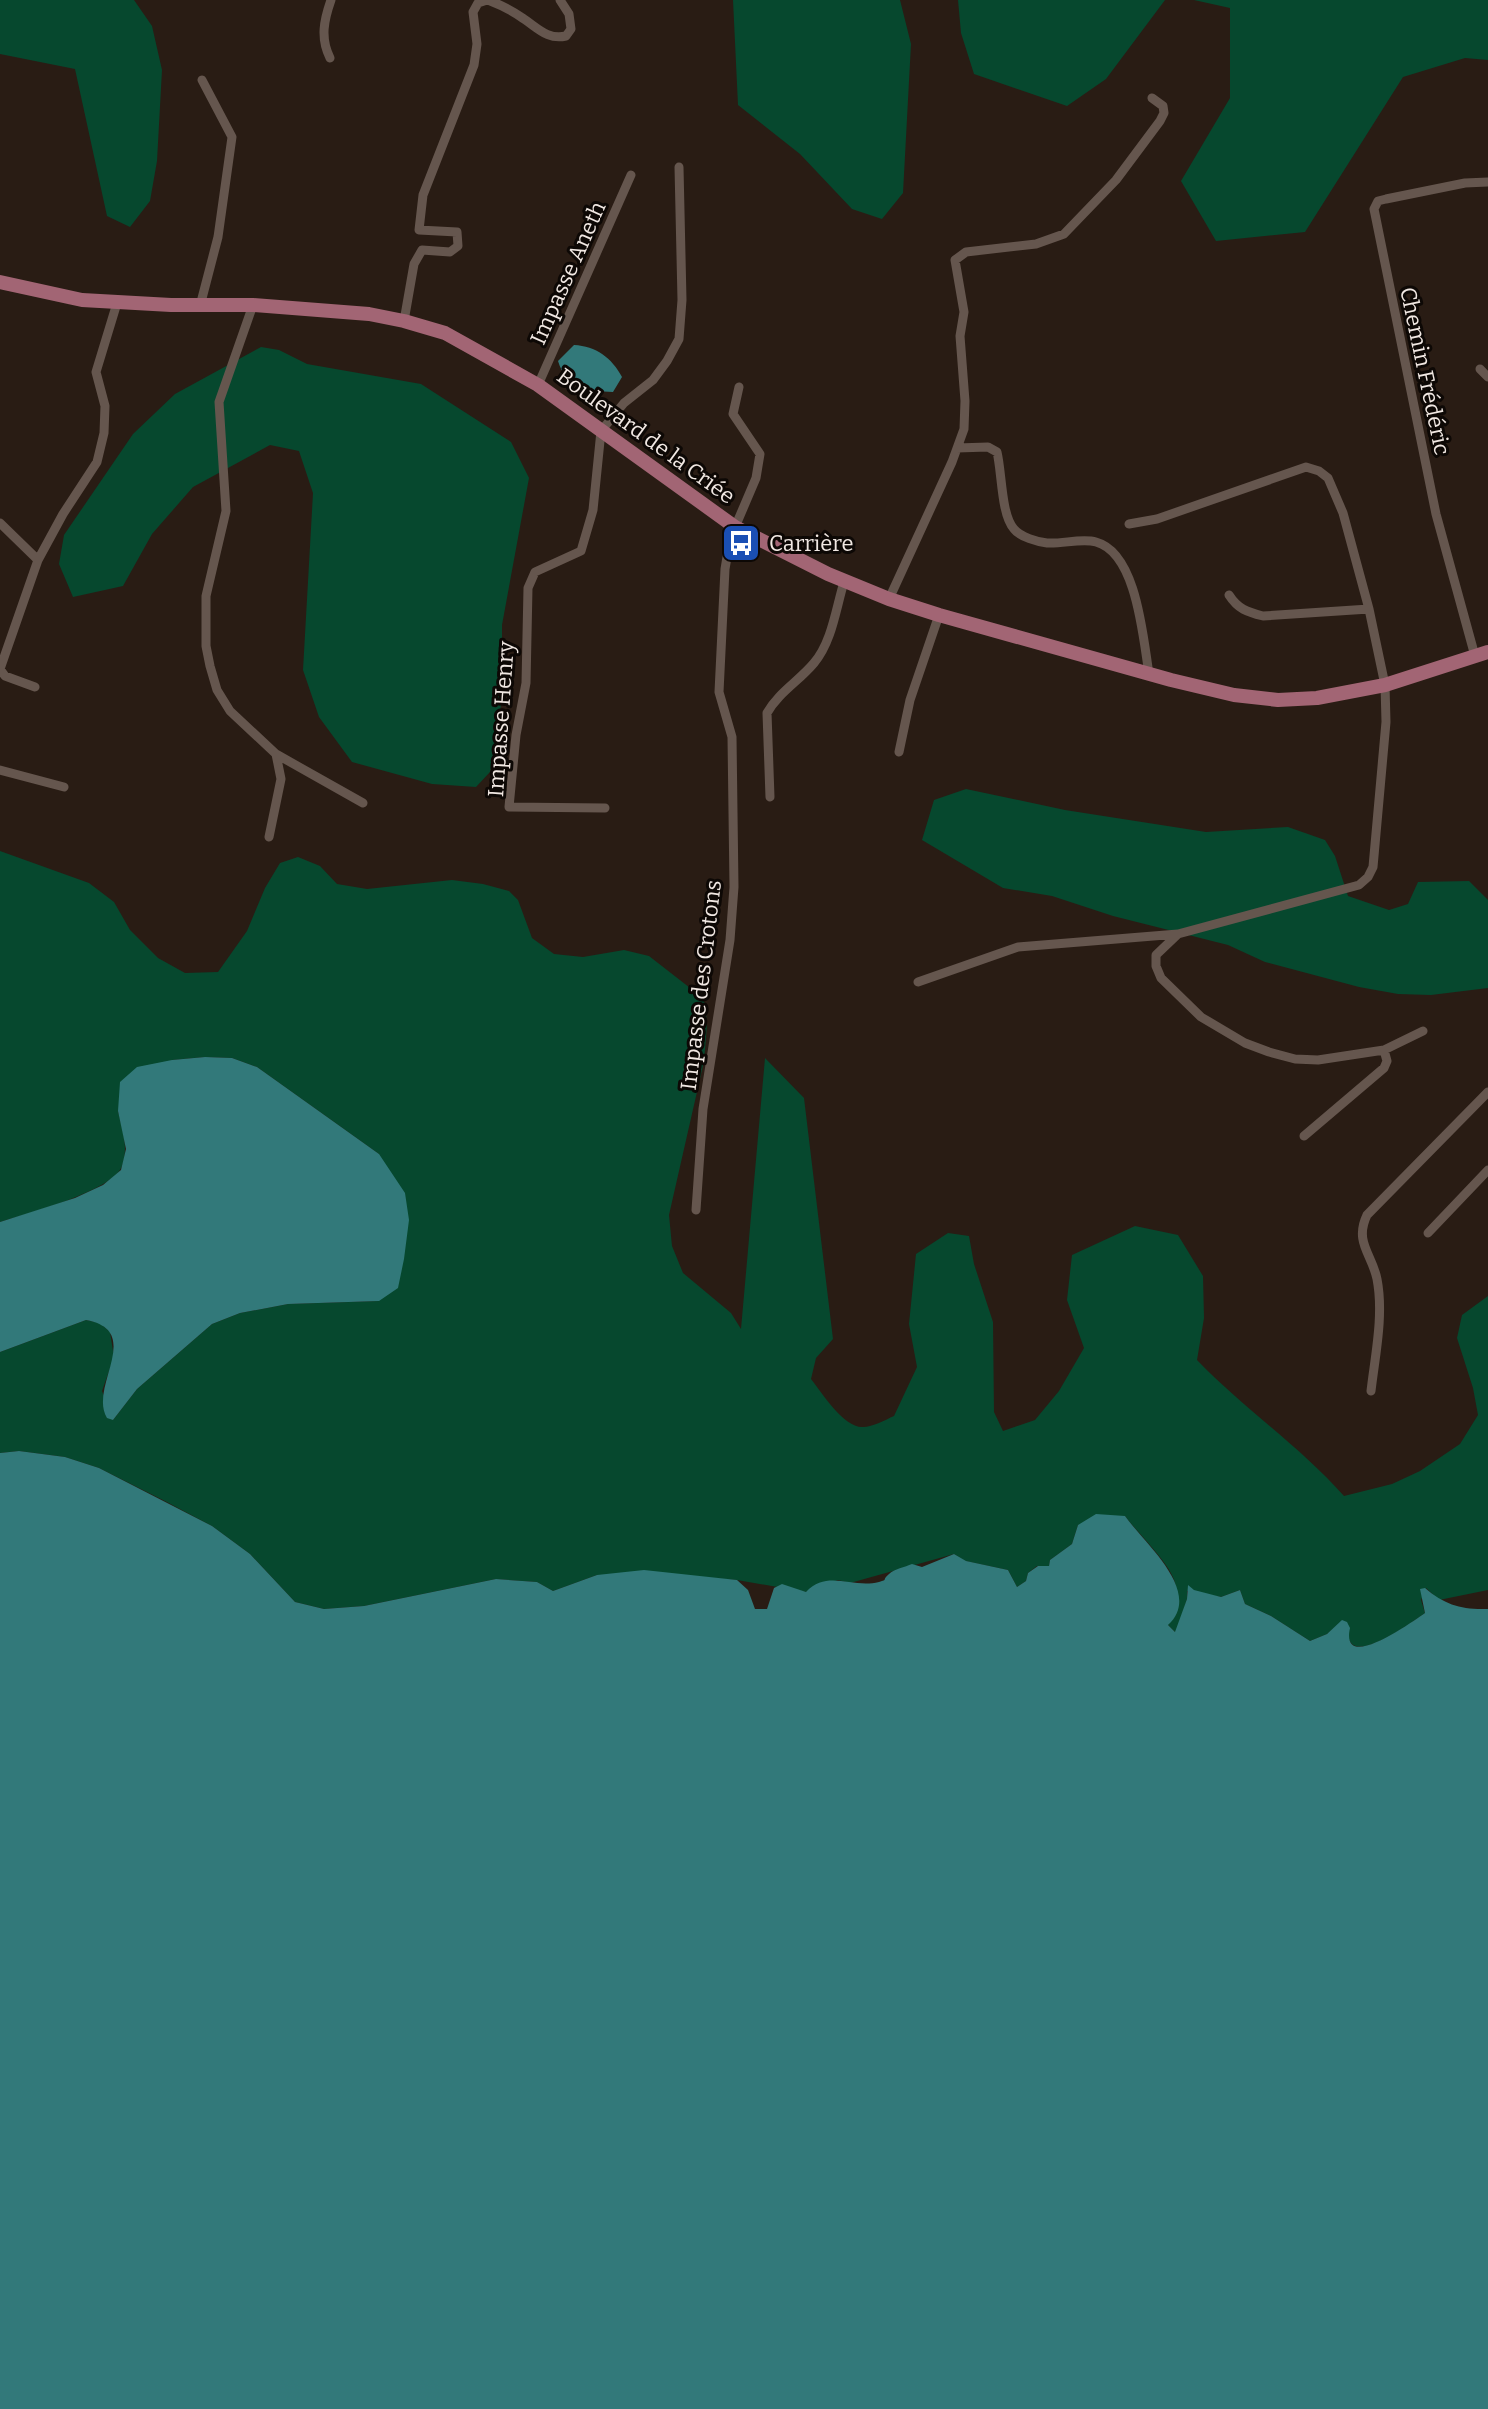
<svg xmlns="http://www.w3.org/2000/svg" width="1488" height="2409" viewBox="0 0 1488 2409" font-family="Bitter,serif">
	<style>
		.green { fill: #06482e }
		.water { fill: #32797a }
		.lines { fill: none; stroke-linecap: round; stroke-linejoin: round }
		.street { stroke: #65564e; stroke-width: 9 }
		.primary { stroke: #a26574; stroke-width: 14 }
		.labels { text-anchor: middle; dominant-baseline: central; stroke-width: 6; stroke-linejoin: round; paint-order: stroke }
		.street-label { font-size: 22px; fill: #f1e8e3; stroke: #0d0805 }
		.poi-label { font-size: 22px; fill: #f1e8e3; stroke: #0d0805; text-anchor: start }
	</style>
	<rect width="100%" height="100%" fill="#291c14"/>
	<path class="green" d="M0,0H134L152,26L162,70L157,161L150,201L130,227L107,216L75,69L0,54Z
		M733,0H900L911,44L903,193L882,219L852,209L800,154L738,105Z
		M958,0H1165L1106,79L1067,106L974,74L961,33Z
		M1194,0H1488V60L1465,58L1403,77L1305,232L1216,241L1181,181L1230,98V8Z
		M261,347L279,350L307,364L421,384L511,442L529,478L502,625V699L490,772L476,787L432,784L352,762L319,717L303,670L313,493L299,451L270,445L193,487L152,534L123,586L73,597L59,564L64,535L133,434L175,394Z
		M966,789L1065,810L1206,832L1288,827L1325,840L1335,856L1348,896L1389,910L1408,904L1418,882L1469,881L1488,900V988L1431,995L1398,994L1359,987L1265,962L1228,945L1113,916L1052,896L1003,888L922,840L934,800Z
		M0,851L89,883L114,902L130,930L158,958L185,973L218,972L247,931L265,888L280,863L298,857L320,866L337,884L367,889L452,880L483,884L509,891L518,900L532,938L554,954L583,957L624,950L649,956L694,991L705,1003L707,1025L704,1061L669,1215L672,1246L683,1273L731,1313L741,1329L765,1058L804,1098L833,1339L816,1358L811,1379C822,1393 844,1428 863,1427C873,1427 885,1420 894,1416L917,1367L909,1324L916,1254L948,1233L969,1236L974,1264L993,1322L994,1412L1003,1431L1035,1420L1059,1391L1084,1348L1067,1300L1072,1255L1135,1226L1178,1235L1203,1276L1204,1318L1197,1360C1243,1408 1300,1446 1344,1496L1392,1484L1420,1471L1460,1444L1478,1415L1473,1388L1457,1338L1462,1315L1488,1296V1590L1439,1600L1426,1588L1421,1600L1425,1613C1412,1622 1366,1656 1352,1644C1347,1639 1345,1628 1342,1621L1327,1634L1310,1641L1271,1616L1245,1604L1240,1590L1221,1597L1187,1591V1599L1176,1633L1168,1625C1171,1614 1177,1600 1176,1588C1175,1567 1138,1534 1125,1516L1078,1525L1072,1544L1050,1560L1049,1566H1037L1028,1573L1026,1581L1017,1587L1008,1570L965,1561L954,1554L850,1583L838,1580L806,1592L737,1580L693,1577L597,1575L553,1591L537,1582L496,1579L364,1606L324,1609L295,1602L250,1554L212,1526L163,1500L99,1468L65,1457L19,1451L0,1453V1352L86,1320L100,1323L110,1332L114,1357L102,1391L113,1420L137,1389L212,1324L240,1313L288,1304L379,1301V1154L257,1067L232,1058L205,1057L172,1060L118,1111C122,1129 129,1147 122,1166C113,1191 26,1214 0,1222Z"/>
	<path class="water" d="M574,345C596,346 612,358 622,377L613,392C588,391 566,388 558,361Z
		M205,1057L232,1058L257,1067L379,1154L405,1193L409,1220L404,1259L398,1288L379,1301L288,1304L240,1313L212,1324L137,1389L113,1420L107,1418C88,1387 145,1331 86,1320L0,1352V1222L75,1198L103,1185L121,1170L126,1149L118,1111L120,1082L137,1067L172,1060Z
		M19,1451L65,1457L99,1468L212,1526L250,1554L295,1602L324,1609L364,1606L496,1579L537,1582L553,1591L597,1575L644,1570L737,1580L748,1590L755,1609H767L774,1588L782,1584L806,1592C828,1569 852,1589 879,1582C889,1579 881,1581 889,1574C894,1569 905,1567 912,1564L922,1567L954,1554L966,1561L1008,1570L1017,1587L1026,1581L1028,1573L1038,1566H1049L1050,1560L1072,1544L1078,1525L1096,1514L1125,1516C1144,1543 1204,1592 1168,1625L1175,1632L1187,1599L1188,1585L1194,1590L1221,1597L1240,1590L1245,1604L1271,1616L1310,1641L1327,1634L1342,1620L1347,1622L1350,1628C1340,1674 1412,1622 1425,1613L1420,1589L1425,1588C1445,1605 1462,1610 1488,1609V2409H0V1453Z"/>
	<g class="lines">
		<path class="street" d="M488,0C501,5 513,11 524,19C539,29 548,40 566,36L571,29L569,14L560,0
			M330,58C320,38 324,20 331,0
			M253,305L219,402L226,511L206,596V646L210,666L217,690L230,711L276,754L281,779L269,837
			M200,306L218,237L232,137L202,80
			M404,321L414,264L422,250L450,252L458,246L457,232L419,230L423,195L474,65L477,44L473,12L478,3L487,0
			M1480,369L1488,377
			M538,385L631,175
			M957,448L988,447L997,452C1002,472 1001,515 1014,529C1020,537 1038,542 1047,543C1063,544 1082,538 1096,542C1137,553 1143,638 1149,674
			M0,523L38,560
			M1129,524L1157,519L1306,467L1319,471L1328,478L1343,513L1369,609L1385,685L1386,722L1373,867L1368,877L1359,885L1178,934L1156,955V966L1161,978L1201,1017L1245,1043L1269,1052L1295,1059L1318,1060L1384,1050L1423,1031
			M1229,595C1238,609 1247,612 1263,616L1369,609
			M889,599L952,462L964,429L965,401L960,336L964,312L955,260L966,252L1036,244L1064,234L1116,180L1160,121L1164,113L1163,106L1152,98
			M1475,656L1436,514L1374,209L1378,201L1386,199L1465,183L1488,182
			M0,669L38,560L63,514L97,462L104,433L105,406L96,372L117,303
			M0,669L5,676L35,687
			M899,752L910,700L939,615
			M276,754L363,803
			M0,770L64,787
			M770,797L767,713C778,693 799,681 814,663C832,642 836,608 844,582
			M605,808L509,807L516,735L526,683L528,588L535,572L581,551L593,510L601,431L624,403L653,380L667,361L679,339L682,300L679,167
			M918,982L1018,947L1178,934
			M1304,1136L1384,1068L1387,1061L1384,1050
			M696,1210L703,1109L730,940L734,887L732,737L719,692L725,569L730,539L756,478L760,454L733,414L739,387
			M1428,1233L1488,1170
			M1371,1391C1375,1356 1384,1315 1377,1279C1372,1254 1354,1242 1367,1215L1488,1092"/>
		<path class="primary" d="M0,282L82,300L171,305H253L369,314L404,321L445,333L538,385L735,527L828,574L889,599L939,615L1171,680L1234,695L1278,700L1317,698L1385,685L1488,652"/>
	</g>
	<defs>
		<symbol id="bus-square" viewBox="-11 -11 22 22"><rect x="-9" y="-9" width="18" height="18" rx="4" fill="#1a4fb4" stroke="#0d0805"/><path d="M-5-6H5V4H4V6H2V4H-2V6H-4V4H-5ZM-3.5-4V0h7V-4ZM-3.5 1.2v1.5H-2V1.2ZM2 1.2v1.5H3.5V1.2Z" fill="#fff"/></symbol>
	</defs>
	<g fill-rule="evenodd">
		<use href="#bus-square" x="719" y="521" width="44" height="44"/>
	</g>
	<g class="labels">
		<g class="street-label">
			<text transform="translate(568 273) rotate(-66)">Impasse Aneth</text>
			<text transform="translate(1425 371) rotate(78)">Chemin Frédéric</text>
			<text transform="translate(646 436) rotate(36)">Boulevard de la Criée</text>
			<text transform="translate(501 719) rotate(-86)">Impasse Henry</text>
			<text transform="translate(701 985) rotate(-83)">Impasse des Crotons</text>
		</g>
		<g class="poi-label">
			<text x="769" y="543">Carrière</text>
		</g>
	</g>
</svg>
